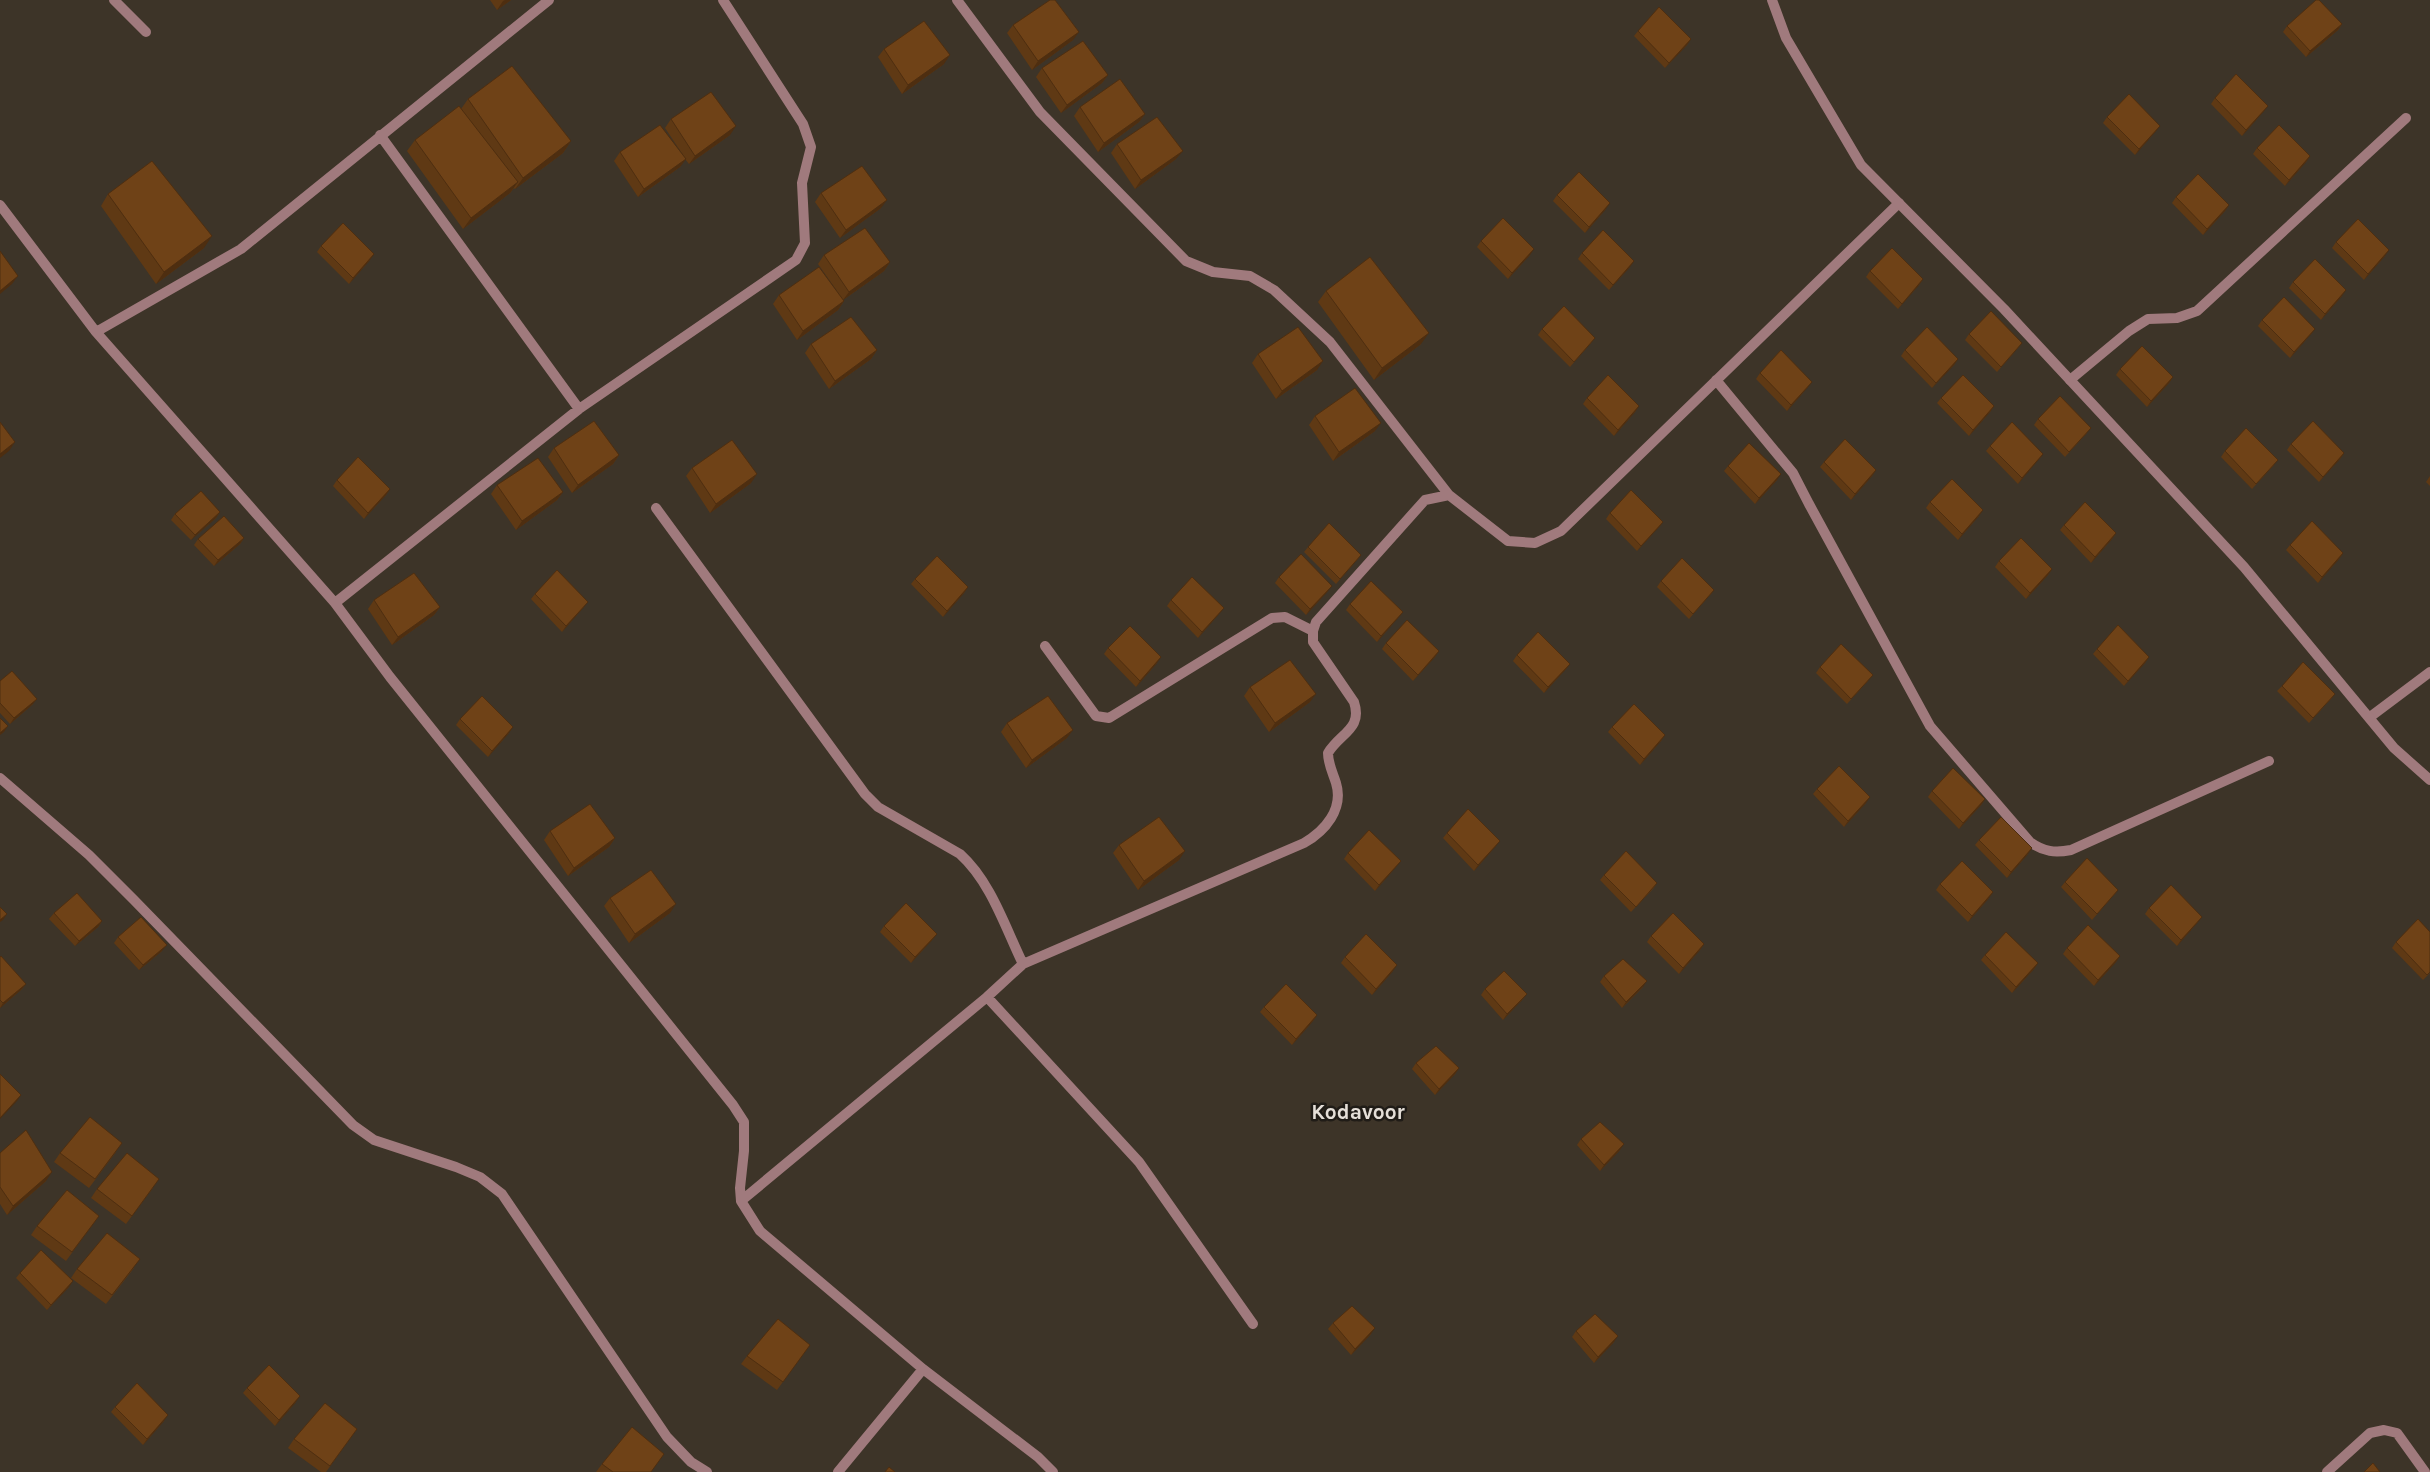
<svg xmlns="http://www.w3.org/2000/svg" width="2430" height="1472" viewBox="0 0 2430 1472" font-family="Karla,sans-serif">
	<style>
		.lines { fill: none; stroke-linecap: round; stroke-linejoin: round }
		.service { stroke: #a07a7d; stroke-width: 10 }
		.minor { stroke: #a07a7d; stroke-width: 10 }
		.tertiary { stroke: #a07a7d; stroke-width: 10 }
		.wall { fill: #5f3914 }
		.shaded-wall { fill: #4e2e10 }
		.building { fill: #6f4217; stroke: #4e2e10 }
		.labels { text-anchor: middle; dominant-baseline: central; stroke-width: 5; stroke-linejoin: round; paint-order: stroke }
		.district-label { font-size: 21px; font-weight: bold; fill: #e5dfd8; stroke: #201c17 }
	</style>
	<rect width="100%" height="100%" fill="#3d3428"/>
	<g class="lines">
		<path class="service" d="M114,0L146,32
			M2370,717L2430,672"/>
		<path class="minor" d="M957,0L1040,112L1186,261L1213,272L1250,276L1274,290L1330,342L1449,495
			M380,135L579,409
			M0,205L96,332L335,603L390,677L733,1105L744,1122V1151L740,1188L741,1201L760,1231L923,1369L1038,1457L1053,1472
			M96,332L241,249L549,0
			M1716,380L1793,473L1809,504L1930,726L2030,842C2044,852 2055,853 2071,850L2269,761
			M2070,380L2129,331L2148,319L2177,318L2197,311L2406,118
			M656,508L865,794L878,807L960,854C991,882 1005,927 1023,964
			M335,603L579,409L796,260L805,243L802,183L811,147L803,124L723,0
			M1045,646L1096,716L1109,718L1272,618L1285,617L1313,631
			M0,778L89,855L134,900L353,1125L374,1140L456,1167L480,1177L502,1194L667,1437L691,1462L707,1472
			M987,997L1139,1162L1253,1324
			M741,1201L987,997L1023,964L1304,843C1325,831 1344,809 1336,783C1333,773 1328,764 1328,753C1340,733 1363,729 1354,702L1313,642V631L1316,622L1425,500L1449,495L1508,541L1535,543L1561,531L1899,203
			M838,1472L923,1369
			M2327,1472L2370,1433L2384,1430L2397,1433L2425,1472"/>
		<path class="tertiary" d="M1772,0L1786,38L1861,165L2004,309L2244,567L2394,748L2430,780"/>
	</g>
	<path class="wall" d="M490,0H511L497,10Z
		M2342,24L2338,30L2306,57L2283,32L2287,26Z
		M1013,25L1073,40L1032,70L1007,33Z
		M1638,31L1691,39L1687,45L1665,68L1634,36Z
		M884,49L944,64L902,94L878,57Z
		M1042,68L1108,75L1102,83L1061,113L1036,77Z
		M2215,98L2264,111L2242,136L2211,104Z
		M468,99L571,141L563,153L515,189L514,188L510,193L463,229L407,151L415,140L461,109Z
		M1080,107L1145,114L1139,122L1098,152L1074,116Z
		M2107,117L2156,131L2135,155L2103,123Z
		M671,119L730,135L689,164L685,159L680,167L638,197L614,161L620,152L683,155L665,128Z
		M1117,144L1176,159L1135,189L1111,153Z
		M2257,148L2310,156L2306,162L2285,186L2253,154Z
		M821,193L881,208L840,238L815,202Z
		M108,194L204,248L156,284L101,206Z
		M1557,195L1606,209L1585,233L1553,201Z
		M2176,197L2229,205L2225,211L2203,235L2172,203Z
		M1481,241L1530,255L1508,279L1477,247Z
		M2336,242L2385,256L2364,280L2332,248Z
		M321,246L370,260L349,284L317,252Z
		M1582,253L1630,267L1609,290L1578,259Z
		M824,255L890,262L884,271L843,300L844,301L838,310L797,340L773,304L779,295L837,291L818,264Z
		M1870,271L1923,279L1919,285L1898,309L1866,277Z
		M2293,282L2342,296L2321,320L2289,288Z
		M1326,291L1421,344L1374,380L1318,302Z
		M2262,320L2315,329L2311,334L2290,358L2258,326Z
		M1542,329L1591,343L1570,367L1538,335Z
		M1969,334L2018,348L1997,372L1965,340Z
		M811,344L877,350L871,359L829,389L805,353Z
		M1905,350L1958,359L1954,365L1932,388L1901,356Z
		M1258,354L1317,370L1276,399L1252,363Z
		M2120,369L2173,377L2169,383L2147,407L2116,375Z
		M1760,373L1808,387L1787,411L1756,379Z
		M1587,398L1639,406L1635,412L1614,436L1583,404Z
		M1941,398L1994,406L1990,412L1969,436L1937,403Z
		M1315,416L1375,431L1333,461L1309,425Z
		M2038,419L2087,433L2065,457L2034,425Z
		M2291,444L2344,453L2340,459L2319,482L2287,450Z
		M1990,446L2043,454L2039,459L2018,484L1986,451Z
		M554,448L619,455L613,464L572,493L548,457Z
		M2225,451L2274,465L2252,489L2221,457Z
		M1824,462L1876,470L1872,476L1851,500L1820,467Z
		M1728,466L1777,480L1755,504L1724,471Z
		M692,468L751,483L710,513L686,476Z
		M2430,476V486L2426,482Z
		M337,480L390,489L386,495L364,519L333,486Z
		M497,485L563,492L557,500L516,530L491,494Z
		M1930,502L1979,516L1958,540L1926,508Z
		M220,512L216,518L191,540L171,520L175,514Z
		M1610,513L1663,522L1659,527L1637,551L1606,519Z
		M2064,525L2116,533L2112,539L2091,563L2060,530Z
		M244,538L240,544L214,566L194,545L198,539Z
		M2290,545L2343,553L2339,559L2318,583L2286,550Z
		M1308,547L1361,555L1357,560L1336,584L1304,552Z
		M1999,561L2052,569L2048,575L2026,599L1995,567Z
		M1279,577L1328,591L1306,615L1275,583Z
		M915,579L968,587L964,593L943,617L911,584Z
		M1661,581L1714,590L1710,595L1689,619L1657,587Z
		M535,594L584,607L562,632L531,599Z
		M374,600L440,607L434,615L392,645L368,609Z
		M1171,600L1219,614L1198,638L1167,606Z
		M1350,604L1398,618L1377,642L1346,610Z
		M1386,643L1439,651L1435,657L1413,681L1382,649Z
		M1108,648L1157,663L1136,687L1104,654Z
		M2097,649L2149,657L2145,663L2124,686L2093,654Z
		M1517,655L1570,664L1566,669L1544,693L1513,661Z
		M1820,667L1868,681L1847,704L1816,673Z
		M0,681L33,704L10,724L0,713Z
		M2282,686L2335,694L2331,699L2309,723L2277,691Z
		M1250,687L1310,702L1269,732L1244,696Z
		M460,719L509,733L488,757L456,725Z
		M1007,723L1067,738L1026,768L1001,732Z
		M1612,727L1665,735L1661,741L1640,765L1608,732Z
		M1817,789L1866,803L1844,827L1813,794Z
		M1932,791L1985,799L1981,805L1959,829L1928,797Z
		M550,831L615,838L609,847L568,876L544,840Z
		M1447,833L1496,846L1474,871L1443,838Z
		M1979,840L2028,854L2007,878L1975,845Z
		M1119,845L1179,860L1138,890L1113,853Z
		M1348,853L1396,867L1375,891L1344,859Z
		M1604,875L1657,883L1653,889L1631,912L1600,880Z
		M2065,882L2118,890L2114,895L2092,920L2061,887Z
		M1940,884L1989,898L1968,922L1936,890Z
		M610,898L670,913L629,943L604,906Z
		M2149,908L2198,922L2177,946L2145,914Z
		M54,913L102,921L98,927L75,946L49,919Z
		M884,926L937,934L933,939L911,963L880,932Z
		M2430,932V973L2423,980L2392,948L2396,942Z
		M1651,936L1704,944L1700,950L1679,974L1647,942Z
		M118,937L162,951L139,970L114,943Z
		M2067,948L2120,956L2116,962L2094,986L2063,954Z
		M1985,955L2038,963L2034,969L2012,993L1981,960Z
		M0,957L26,984L22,989L0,1008Z
		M1345,957L1393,971L1372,995L1341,963Z
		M1604,976L1643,987L1622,1008L1600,982Z
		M1485,989L1527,994L1523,999L1503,1020L1481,995Z
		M1264,1007L1317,1015L1313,1021L1292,1045L1260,1012Z
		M1416,1063L1459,1068L1455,1074L1435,1095L1412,1069Z
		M1581,1139L1620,1150L1600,1171L1577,1145Z
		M116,1152L89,1188L54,1162L60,1153Z
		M0,1153L46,1181L7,1215L0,1204Z
		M153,1188L126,1224L91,1198L97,1189Z
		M99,1216L66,1261L31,1235L37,1226Z
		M134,1268L106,1304L71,1278L77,1269Z
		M20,1273L69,1287L47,1310L16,1278Z
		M1333,1323L1371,1334L1351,1355L1328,1329Z
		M1576,1331L1614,1342L1594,1363L1572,1337Z
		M810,1345L777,1390L741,1364L747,1356Z
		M247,1388L296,1402L275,1426L243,1393Z
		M115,1407L164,1421L143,1445L111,1412Z
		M357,1429L326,1472H321L288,1448L294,1439Z
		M602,1464L651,1472H596Z"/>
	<path class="shaded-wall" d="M505,0H511L497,10L503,1Z
		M2342,24L2338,30L2306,57L2310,51Z
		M1079,32L1073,40L1032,70L1038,61Z
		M1691,39L1687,45L1665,68L1669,63Z
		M950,55L944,64L902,94L908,85Z
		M1108,75L1102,83L1061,113L1067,105Z
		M2268,106L2264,111L2242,136L2246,130Z
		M1145,114L1139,122L1098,152L1104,143Z
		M736,126L730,135L689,164L695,156Z
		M2160,126L2156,131L2135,155L2139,149Z
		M571,141L563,153L515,189L523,178Z
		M1183,151L1176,159L1135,189L1141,180Z
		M2310,156L2306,162L2285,186L2289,180Z
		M686,159L680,167L638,197L644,189Z
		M518,182L510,193L463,229L471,218Z
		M887,200L881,208L840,238L846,230Z
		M1610,203L1606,209L1585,233L1589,227Z
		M2229,205L2225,211L2203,235L2207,229Z
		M212,236L204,248L156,284L164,272Z
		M1534,249L1530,255L1508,279L1512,273Z
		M2389,250L2385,256L2364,280L2368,274Z
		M374,254L370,260L349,284L353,278Z
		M1634,261L1630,267L1609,290L1613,285Z
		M890,262L884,271L843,300L849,292Z
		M18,276L12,284L0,294V291Z
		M1923,279L1919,285L1898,309L1902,304Z
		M2346,290L2342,296L2321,320L2325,314Z
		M844,301L838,310L797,340L803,331Z
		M2315,329L2311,334L2290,358L2294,352Z
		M1429,333L1421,344L1374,380L1382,368Z
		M877,350L871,359L829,389L835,381Z
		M1958,359L1954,365L1932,388L1936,383Z
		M1323,361L1317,370L1276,399L1282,391Z
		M2173,377L2169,383L2147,407L2151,401Z
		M1812,382L1808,387L1787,411L1791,405Z
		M1639,406L1635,412L1614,436L1618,430Z
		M1994,406L1990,412L1969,436L1973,430Z
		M1381,423L1375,431L1333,461L1339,452Z
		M15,442L9,451L0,458V454Z
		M2344,453L2340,459L2319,482L2323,477Z
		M2043,454L2039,459L2018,484L2022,478Z
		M619,455L613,464L572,493L578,485Z
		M1876,470L1872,476L1851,500L1855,494Z
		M757,474L751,483L710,513L716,504Z
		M1781,474L1777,480L1755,504L1759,498Z
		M390,489L386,495L364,519L368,513Z
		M563,492L557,500L516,530L522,521Z
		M1983,510L1979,516L1958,540L1962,534Z
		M220,512L216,518L191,540L195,535Z
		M1663,522L1659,527L1637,551L1641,546Z
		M2116,533L2112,539L2091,563L2095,557Z
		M244,538L240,544L214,566L218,560Z
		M2343,553L2339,559L2318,583L2322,577Z
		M2052,569L2048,575L2026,599L2030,593Z
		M1332,586L1328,591L1306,615L1310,609Z
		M968,587L964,593L943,617L947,611Z
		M588,602L584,607L562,632L566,626Z
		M440,607L434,615L392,645L398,637Z
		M1224,608L1219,614L1198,638L1202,632Z
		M1403,612L1398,618L1377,642L1381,636Z
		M1439,651L1435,657L1413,681L1418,675Z
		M1161,657L1157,663L1136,687L1140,681Z
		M2149,657L2145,663L2124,686L2128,681Z
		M1570,664L1566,669L1544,693L1548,687Z
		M1316,694L1310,702L1269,732L1275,723Z
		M37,699L33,704L10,724L14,718Z
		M8,726L4,732L0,735V733Z
		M513,727L509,733L488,757L492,751Z
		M1073,730L1067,738L1026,768L1032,760Z
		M1665,735L1661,741L1640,765L1644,759Z
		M1870,797L1866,803L1844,827L1848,821Z
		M1985,799L1981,805L1959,829L1963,823Z
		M615,838L609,847L568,876L574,868Z
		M1500,841L1496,846L1474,871L1478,865Z
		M2032,848L2028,854L2007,878L2011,872Z
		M1185,851L1179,860L1138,890L1144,881Z
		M1401,861L1396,867L1375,891L1379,885Z
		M1993,892L1989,898L1968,922L1972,916Z
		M676,904L670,913L629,943L635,934Z
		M7,914L3,920L0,922V920Z
		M2202,917L2198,922L2177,946L2181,940Z
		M102,921L98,927L75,946L79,941Z
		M937,934L933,939L911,963L915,957Z
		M1704,944L1700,950L1679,974L1683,968Z
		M167,945L162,951L139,970L143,965Z
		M2120,956L2116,962L2094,986L2098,980Z
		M2038,963L2034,969L2012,993L2016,987Z
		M1397,965L1393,971L1372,995L1376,989Z
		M1647,981L1643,987L1622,1008L1626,1002Z
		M26,984L22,989L0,1008L3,1003Z
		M1527,994L1523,999L1503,1020L1507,1014Z
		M1317,1015L1313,1021L1292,1045L1296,1039Z
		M1459,1068L1455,1074L1435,1095L1439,1089Z
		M21,1095L17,1101L0,1119V1118Z
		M1624,1144L1620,1150L1600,1171L1604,1165Z
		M52,1172L46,1181L7,1215L13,1206Z
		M73,1281L69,1287L47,1310L51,1305Z
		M1375,1328L1371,1334L1351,1355L1355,1349Z
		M1618,1336L1614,1342L1594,1363L1598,1357Z
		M300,1396L296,1402L275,1426L279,1420Z
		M168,1415L164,1421L143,1445L147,1439Z"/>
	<path class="building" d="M1050,0H1055L1079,32L1038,61L1013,25Z
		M2316,0H2319L2342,24L2310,51L2287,26Z
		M1659,7L1691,39L1669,63L1638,31Z
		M924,21L950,55L908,85L884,49Z
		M1083,41L1108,75L1067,105L1042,68Z
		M512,66L571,141L523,178L468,99Z
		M2236,74L2268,106L2246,130L2215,98Z
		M1120,79L1145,114L1104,143L1080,107Z
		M711,92L736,126L695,156L671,119Z
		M2129,94L2160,126L2139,149L2107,117Z
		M459,106L518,182L471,218L415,140Z
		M1157,117L1183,151L1141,180L1117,144Z
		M660,125L686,159L644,189L620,152Z
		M2279,125L2310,156L2289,180L2257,148Z
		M152,161L212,236L164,272L108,194Z
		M862,166L887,200L846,230L821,193Z
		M1579,172L1610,203L1589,227L1557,195Z
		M2198,174L2229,205L2207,229L2176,197Z
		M1503,218L1534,249L1512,273L1481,241Z
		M2358,219L2389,250L2368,274L2336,242Z
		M343,223L374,254L353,278L321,246Z
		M865,228L890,262L849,292L824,255Z
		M1603,230L1634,261L1613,285L1582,253Z
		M1892,248L1923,279L1902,304L1870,271Z
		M0,251L18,276L0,291Z
		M1370,257L1429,333L1382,368L1326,291Z
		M2315,259L2346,290L2325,314L2293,282Z
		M819,267L844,301L803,331L779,295Z
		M2284,297L2315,329L2294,352L2262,320Z
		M1564,306L1595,338L1574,362L1542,329Z
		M1991,311L2022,343L2001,367L1969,334Z
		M851,317L877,350L835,381L811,344Z
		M1298,327L1323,361L1282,391L1258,354Z
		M1927,327L1958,359L1936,383L1905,350Z
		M2142,346L2173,377L2151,401L2120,369Z
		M1781,350L1812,382L1791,405L1760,373Z
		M1608,375L1639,406L1618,430L1587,398Z
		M1963,375L1994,406L1973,430L1941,398Z
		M1355,388L1381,423L1339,452L1315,416Z
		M2060,396L2091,428L2069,452L2038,419Z
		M594,421L619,455L578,485L554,448Z
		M2313,421L2344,453L2323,477L2291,444Z
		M0,422L15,442L0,454Z
		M2012,422L2043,454L2022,478L1990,446Z
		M2246,428L2278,460L2256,484L2225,451Z
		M1845,439L1876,470L1855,494L1824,462Z
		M732,440L757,474L716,504L692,468Z
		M1749,443L1781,474L1759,498L1728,466Z
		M358,457L390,489L368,513L337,480Z
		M538,458L563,492L522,521L497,485Z
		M1952,479L1983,510L1962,534L1930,502Z
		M1631,490L1663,522L1641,546L1610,513Z
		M201,491L220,512L195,535L175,514Z
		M2085,502L2116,533L2095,557L2064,525Z
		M224,516L244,538L218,560L198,539Z
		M2312,521L2343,553L2322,577L2290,545Z
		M1329,523L1361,555L1340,579L1308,547Z
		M2021,538L2052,569L2030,593L1999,561Z
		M1301,554L1332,586L1310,609L1279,577Z
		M937,556L968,587L947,611L915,579Z
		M1682,558L1714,590L1693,614L1661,581Z
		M557,570L588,602L566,626L535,594Z
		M414,573L440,607L398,637L374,600Z
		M1192,577L1224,608L1202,632L1171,600Z
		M1371,581L1403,612L1381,636L1350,604Z
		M1407,620L1439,651L1418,675L1386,643Z
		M2118,625L2149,657L2128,681L2097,649Z
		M1130,626L1161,657L1140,681L1108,648Z
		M1538,632L1570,664L1548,687L1517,655Z
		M1841,644L1873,675L1851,699L1820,667Z
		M1290,660L1316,694L1275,723L1250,687Z
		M2303,662L2335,694L2313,718L2282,686Z
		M12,671L37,699L14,718L0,703V681Z
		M482,696L513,727L492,751L460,719Z
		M1048,696L1073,730L1032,760L1007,723Z
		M1634,704L1665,735L1644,759L1612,727Z
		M0,718L8,726L0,733Z
		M1839,766L1870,797L1848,821L1817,789Z
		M1953,768L1985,799L1963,823L1932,791Z
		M590,804L615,838L574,868L550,831Z
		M1468,809L1500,841L1478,865L1447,833Z
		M1159,817L1185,851L1144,881L1119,845Z
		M2001,817L2032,848L2011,872L1979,840Z
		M1369,830L1401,861L1379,885L1348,853Z
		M1626,851L1657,883L1636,907L1604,875Z
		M2087,858L2118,890L2097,914L2065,882Z
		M1962,861L1993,892L1972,916L1940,884Z
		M651,870L676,904L635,934L610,898Z
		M2171,885L2202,917L2181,940L2149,908Z
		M77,893L102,921L79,941L54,913Z
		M906,903L937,934L915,957L884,926Z
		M0,907L7,914L0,920Z
		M1673,913L1704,944L1683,968L1651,936Z
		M141,917L167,945L143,965L118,937Z
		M2418,919L2430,932V972L2427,975L2396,942Z
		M2088,925L2120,956L2098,980L2067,948Z
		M2006,932L2038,963L2016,987L1985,955Z
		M1366,934L1397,965L1376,989L1345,957Z
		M1,956L26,984L3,1003L0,1000V957Z
		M1623,959L1647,981L1626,1002L1604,976Z
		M1504,971L1527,994L1507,1014L1485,989Z
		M1286,984L1317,1015L1296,1039L1264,1007Z
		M1436,1046L1459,1068L1439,1089L1416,1063Z
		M0,1074L21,1095L0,1118Z
		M90,1117L122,1143L95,1179L60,1153Z
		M1600,1122L1624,1144L1604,1165L1581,1139Z
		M26,1130L52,1172L13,1206L0,1187V1153Z
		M127,1153L159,1179L132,1216L97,1189Z
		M67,1190L99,1216L72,1252L37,1226Z
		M107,1233L140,1259L112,1295L77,1269Z
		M41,1250L73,1281L51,1305L20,1273Z
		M1352,1306L1375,1328L1355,1349L1333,1323Z
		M1595,1314L1618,1336L1598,1357L1576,1331Z
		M778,1319L810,1345L783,1382L747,1356Z
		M269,1365L300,1396L279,1420L247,1388Z
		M137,1383L168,1415L147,1439L115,1407Z
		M325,1403L357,1429L330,1466L294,1439Z
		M632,1427L664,1454L651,1472H613L602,1464Z
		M2373,1463L2380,1472H2364Z
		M889,1467L895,1472H885Z"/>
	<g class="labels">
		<g class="district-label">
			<text x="1358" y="1112">Kodavoor</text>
		</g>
	</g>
</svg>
